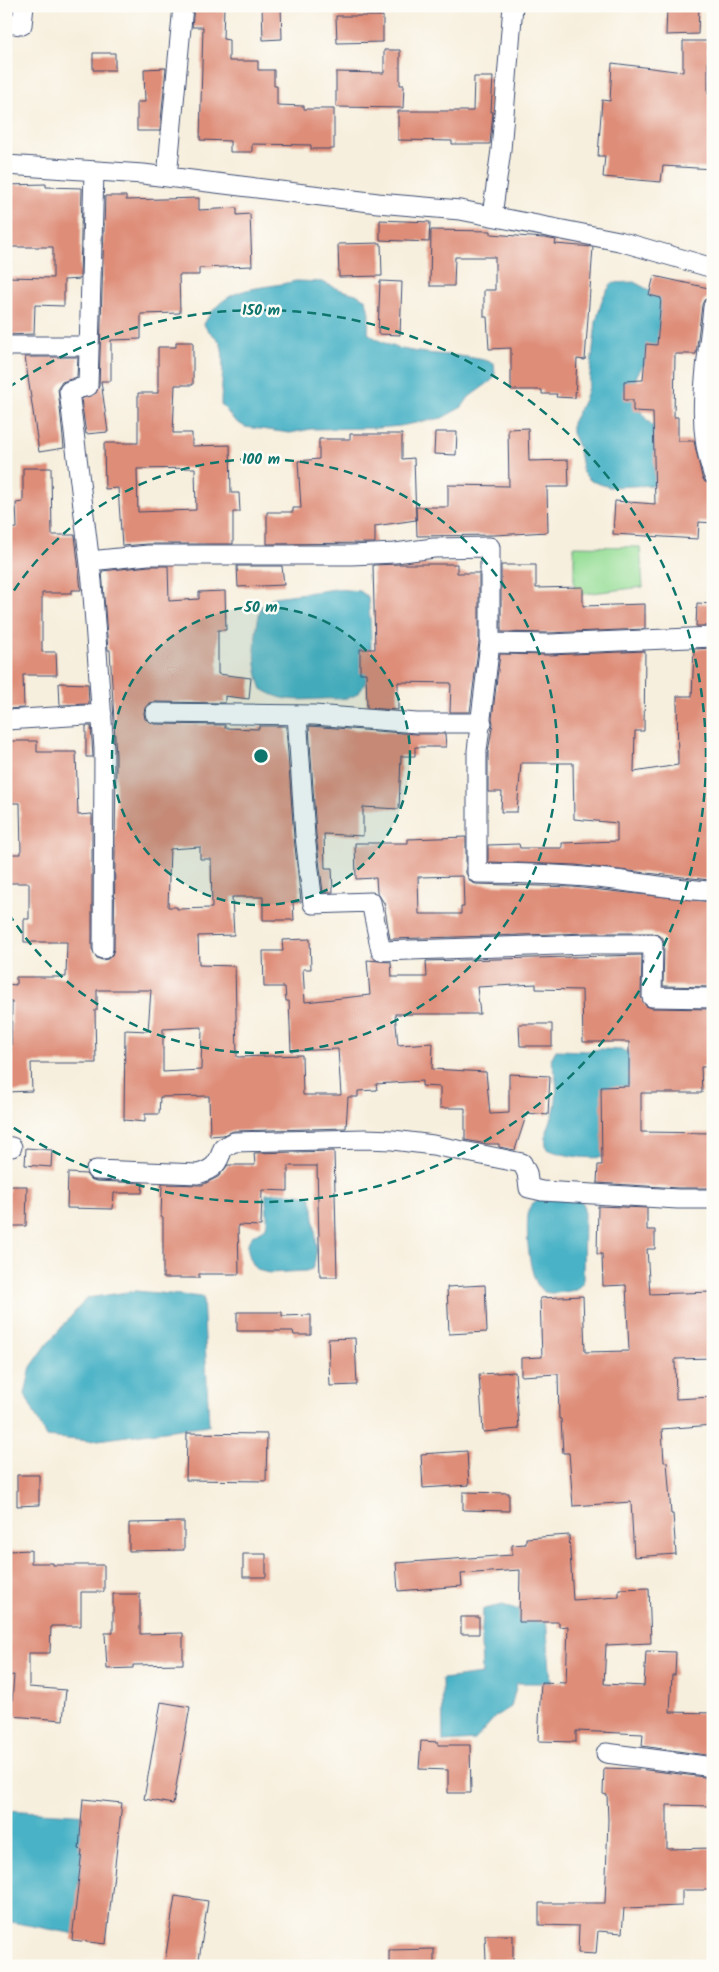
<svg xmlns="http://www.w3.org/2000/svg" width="719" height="1972" viewBox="0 0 719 1972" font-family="Kalam,sans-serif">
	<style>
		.green { fill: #97de97; stroke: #59867a }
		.water { fill: #48b2c6; stroke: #327092 }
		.building { fill: #de8d78; fill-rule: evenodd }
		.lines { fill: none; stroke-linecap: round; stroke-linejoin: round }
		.minor-casing { stroke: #3c4c71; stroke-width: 21 }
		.minor { stroke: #fff; stroke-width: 19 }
		.ring { fill: none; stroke: #0f766e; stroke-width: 2.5; stroke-dasharray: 9 6 }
		.centre { fill: #0f766e; stroke: #fdfcf7; stroke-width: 2.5 }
		.ring-label { font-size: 15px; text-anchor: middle; font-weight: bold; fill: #0f766e; stroke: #fdfcf7; stroke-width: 5; stroke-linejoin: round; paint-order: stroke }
	</style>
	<rect width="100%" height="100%" fill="#fdfcf7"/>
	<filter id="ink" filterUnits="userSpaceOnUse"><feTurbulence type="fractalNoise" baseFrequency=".02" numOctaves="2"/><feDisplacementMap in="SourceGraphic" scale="10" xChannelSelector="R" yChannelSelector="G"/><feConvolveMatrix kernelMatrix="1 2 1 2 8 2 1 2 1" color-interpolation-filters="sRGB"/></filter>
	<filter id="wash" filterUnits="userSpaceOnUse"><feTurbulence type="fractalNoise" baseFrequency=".0096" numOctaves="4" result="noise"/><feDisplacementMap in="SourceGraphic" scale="20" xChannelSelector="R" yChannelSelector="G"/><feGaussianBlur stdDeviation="1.12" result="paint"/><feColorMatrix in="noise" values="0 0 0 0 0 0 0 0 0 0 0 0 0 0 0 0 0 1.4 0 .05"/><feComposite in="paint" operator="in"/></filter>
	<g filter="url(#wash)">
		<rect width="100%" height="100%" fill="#f7efdd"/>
		<path class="green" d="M574,546L640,547L643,587L574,595Z"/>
		<path class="water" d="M296,281L322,282L341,290L356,294L366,300L369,313L368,333C403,361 453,349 494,363L495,375L491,381L469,397L462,407L442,418L400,426L377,428L311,429L290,433L245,427L234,420L221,404C221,391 225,356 221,345C217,335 207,333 204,324C227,283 256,291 296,281Z
			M634,282L662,297C661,308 661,340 657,348C652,357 643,364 638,373C628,393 639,416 656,428V485L609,487L591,481L583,473L578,446L572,433V423L584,400L589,384L596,322L603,297L612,283Z
			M336,589L360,591L368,597C370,619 379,689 351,697C343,700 330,698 321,699C296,700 283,702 262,689C252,663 254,634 261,607L274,597Z
			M600,1049L621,1050L635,1054L632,1082L622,1088L608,1157C587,1159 567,1157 547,1149C542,1135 552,1122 555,1107C558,1091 557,1075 551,1059L556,1050L587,1051Z
			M277,1193L300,1194L310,1197L313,1204C313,1223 321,1251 312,1269L306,1271L269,1273L257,1270C249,1259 241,1241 257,1233C261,1230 264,1230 266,1226C269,1220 265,1203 266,1194Z
			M575,1198L583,1203L584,1210L583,1284L576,1290C568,1291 554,1295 545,1292C528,1287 524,1221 530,1207C532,1203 536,1201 539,1199Z
			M135,1291L203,1297L209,1425L90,1441L46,1437L25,1394L31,1367L48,1343L87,1298Z
			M503,1605L516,1610L525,1605H545L551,1683H517L511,1707L495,1717L475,1740L443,1742L442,1679L482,1674L481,1644L483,1609Z
			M6,1810L90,1815L86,1936L6,1921Z"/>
		<g id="blocks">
			<path class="building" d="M194,6H224L223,39L229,40V61H258V70H274V86H277V105L304,106V109H334V149H311V145L252,144V152H230V141L200,140L203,27H192Z
				M262,6H281L282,39L263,40Z
				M667,6H699L698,34L666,35Z
				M336,16H383V42L337,43Z
				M683,41H708V94H713V169L663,166L661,182L603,177L605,156H598L602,100L610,101L612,63L683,72Z
				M384,50H400V85H404L403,108L336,107V72L384,73Z
				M93,53H115V70H93Z
				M166,68L160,131H137V102H145L144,69Z
				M474,77H493L491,112H493L490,144H452V141L398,140V111H473Z
				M46,184V187L82,188L80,279L64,280V306L35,305L34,334L6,335V277L53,278V247H6V185Z
				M105,196H126V200L199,198V210L237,208V215L250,214L252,266L199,268V275H179L180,313L141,314V339L111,340V381H101L108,432L86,434L81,399L96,393L99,386Z
				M380,220L430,222L429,242L380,240Z
				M431,230L491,231V234L544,238L556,240L555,244L593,247L585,360L577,359L575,398L556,397L557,394H542V390H511V348L489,349L487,317H484V290H495V257H455L454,286H430Z
				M381,243L382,276L339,277L338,244Z
				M654,276L713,289V296L704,300L702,305L696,354H675L674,417H678V441H694L702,477L705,482L713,485V523L699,522L698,539L613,534L615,501L655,504L653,412L633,411V400H624V381L643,380L646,344L657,345L661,298L649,295Z
				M380,281L402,282L400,335L378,334Z
				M176,342H193V385H175L173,433H192V446L230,445L231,493H239L240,512H233V544H148L122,546L118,488L105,489L104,443H138V393H158V347H176ZM195,468L196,510L138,512L137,469Z
				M25,357H78L77,377L62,382L58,388L64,448L39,452Z
				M528,428L529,461L568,460L569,487H547L548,532L495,535L417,536L416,507H448V485L509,486L508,429Z
				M435,432H457L456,455L434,454Z
				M350,434H402V459L414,458L416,520L375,526V543L267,544V512H293V508H301L298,461L319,459V439H350Z
				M23,468H51L52,535H75L81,590H72V593H42V652H56L57,675H23L24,708L6,709V529L17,528L16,503L23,502Z
				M400,564H457V573H479V642L470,712H450L451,683L398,682V710L367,708L366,673H360V649H375L373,565Z
				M501,565H536V588L583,587V606L645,604V629L549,633L501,632Z
				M149,566H168L169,601L199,599V592L225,591L226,630H218V674L251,678L249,699L225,696V703L155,702L149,703L145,708L144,713L145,719L155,724L225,725V728L259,729V726H286L294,837L301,902H293L294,920H263V897H232L234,935L198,936L199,965L235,966L237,1057L302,1055L303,1095H341L338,1049L291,1051L289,1001H286L285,987H264L263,951H283L282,940L310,939L311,969H303L305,1002L370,995L367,960L391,962L392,977H427L426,961L642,955L641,997L646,1006L652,1008L713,1009V1067H701L702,1093H641V1132L713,1133V1188H678L597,1183L598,1165H602L601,1087L629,1086V1042H583L582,990L536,989V984L477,987L480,1014H395L398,1045L433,1043L432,1069L486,1072L490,1114L509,1113V1074L550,1076L548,1115L527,1113L515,1150L499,1147V1144H487L465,1140V1108H440V1087L422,1086V1081L376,1084L377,1090L358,1091V1097H348L346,1128L234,1131L223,1135L210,1136L209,1096L160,1097L159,1114H145V1122L124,1120L125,1030L148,1031L151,990H97V1010H95L96,1063H31L32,1091L6,1092V1060H11L12,1002H6V984L16,985V977H66L67,942H24V919H29V883H6V854H21L20,803H6V741H37V752H76L78,815L92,814V949L97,958L102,960L108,959L112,955L114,949L116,756L110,650H108L102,571ZM200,847V859H211L212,908L177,909V907H168L170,849ZM202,1027L201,1070L163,1072V1029Z
				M237,566H282L284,585L238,587Z
				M697,603L713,604V626H696Z
				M713,648V865H710V880L575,865L488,862V845L519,844L520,848H562V843L617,841V823L574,819L573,763H521L517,812H501L502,792H488V752L493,723L492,719L500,654L549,655L645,651L644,731H635L634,772L678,765L677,696H692L694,649Z
				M59,683L88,684L89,704L60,705Z
				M86,726H91L93,757H86Z
				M309,726L416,734H445L446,747H415V756H401L399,809L363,807V836L324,834L325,868H332L333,892H323L316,835Z
				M466,837V873L471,882L476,884L573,887L713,902L712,987L663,986L664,944L663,938L653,933H588L390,939L384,903L377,892L376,878L356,879L355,843H408V839ZM463,876L464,907H461V914H419L418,877Z
				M519,1024H552V1046H520Z
				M26,1148L52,1150L51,1167L25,1165Z
				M334,1151L337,1277H320L317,1166H288V1191L262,1190L261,1226L238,1225L239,1274H199V1278H163V1218L161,1217L162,1184L202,1185L218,1177L228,1165H255L254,1153Z
				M68,1173L86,1174L90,1179L96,1181L143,1183L142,1193H114L113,1209L67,1208Z
				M9,1186H27L26,1226H9Z
				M598,1206L647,1208V1230H655V1249H647L650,1294L713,1292V1358L675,1359L676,1399L713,1397V1425L662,1429L664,1462H667L671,1514H673L676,1554L634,1557L631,1502L573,1506L569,1453H563L561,1419H559L558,1374L521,1376V1358L542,1357L540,1298L583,1296L585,1352L629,1351L626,1285L603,1286L602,1254H597Z
				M485,1285L487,1332L449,1334L447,1287Z
				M237,1312H282V1316L311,1315V1335H294L293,1331H237Z
				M355,1338L357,1385L330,1386L328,1339Z
				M515,1372L519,1429L483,1432L479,1374Z
				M187,1433L267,1434L266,1481L186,1480Z
				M467,1451L469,1485L423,1488L421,1454Z
				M17,1475H39V1505L17,1506Z
				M463,1492L509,1493V1511L463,1510Z
				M184,1522V1550L129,1551V1523Z
				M569,1535L573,1600L619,1597V1589L649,1588L651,1643L606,1645L604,1684L644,1686L646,1651L676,1652L675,1675H672L670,1712L713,1713V1756L642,1746L643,1734L576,1731V1742L538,1741L541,1682L566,1683L568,1626L559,1627V1622H519L520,1570L461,1574L462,1586L398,1591L396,1563L512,1555V1545L526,1544V1538Z
				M31,1550V1563H53V1565H104V1592H81V1626H51L50,1653H29V1687L66,1690L63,1720L11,1716L14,1675L6,1676V1565H8V1551Z
				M243,1554H266V1577H243Z
				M113,1594H140V1634L183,1633V1664L133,1665V1668L107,1669L105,1633H113Z
				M461,1617H479V1634H461Z
				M161,1702L190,1707L173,1804L144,1799Z
				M421,1741L438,1742V1745H470L471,1793H448V1770L419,1769Z
				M604,1768L638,1769L713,1778V1806L667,1805V1849L713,1848V1890H682V1906L624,1908L622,1933L598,1931L596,1954L578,1953L579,1926L539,1925V1903H605L608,1820L607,1795L603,1794Z
				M83,1799L122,1803L106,1944L72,1940L82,1850L79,1849Z
				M175,1896L208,1901L198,1966L165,1961Z
				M485,1935H513V1962H486Z
				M434,1949V1966H389V1950Z"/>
		</g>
	</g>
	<g filter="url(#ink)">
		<use href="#blocks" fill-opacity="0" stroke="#3c4c71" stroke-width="1"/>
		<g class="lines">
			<defs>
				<path id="minor" d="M6,23L22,25L24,6
					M6,165L143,174L378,203L460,210L619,241L713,268
					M94,172L88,386L69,391L92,581L104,749L103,949
					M167,177L183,6
					M492,216L501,150L513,6
					M713,307C708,363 694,419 713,474
					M6,346H89
					M90,561L148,555H351L395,553L434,548L490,547V643L549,644L713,637
					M490,643L477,751V873C520,873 564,874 606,879C642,883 677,890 713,891
					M155,713L314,715L417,723H482
					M297,715L305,836L313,904L371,902L381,951L588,944H653L652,997L713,998
					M6,720L102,714
					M6,1146L12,1147
					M96,1170L198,1174C214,1169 218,1164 223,1148L234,1142L365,1139L393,1140L433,1145L522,1163L527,1173L529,1188L542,1191L678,1199H713
					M606,1753L713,1767"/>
			</defs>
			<use href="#minor" class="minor-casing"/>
			<use href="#minor" class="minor"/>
		</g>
	</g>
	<circle cx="261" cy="756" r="149" fill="#0f766e" fill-opacity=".12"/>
	<g class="ring">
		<circle cx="261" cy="756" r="149"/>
		<path d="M6 603A297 297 0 1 1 6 909"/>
		<path d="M8 388A446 446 0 1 1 8 1124"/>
	</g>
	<circle cx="261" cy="756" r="8" class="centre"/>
	<g class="ring-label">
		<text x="261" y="315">150 m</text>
		<text x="261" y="464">100 m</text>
		<text x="261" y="612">50 m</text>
	</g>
	<rect width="719" height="1972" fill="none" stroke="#fdfcf7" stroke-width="25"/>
</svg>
